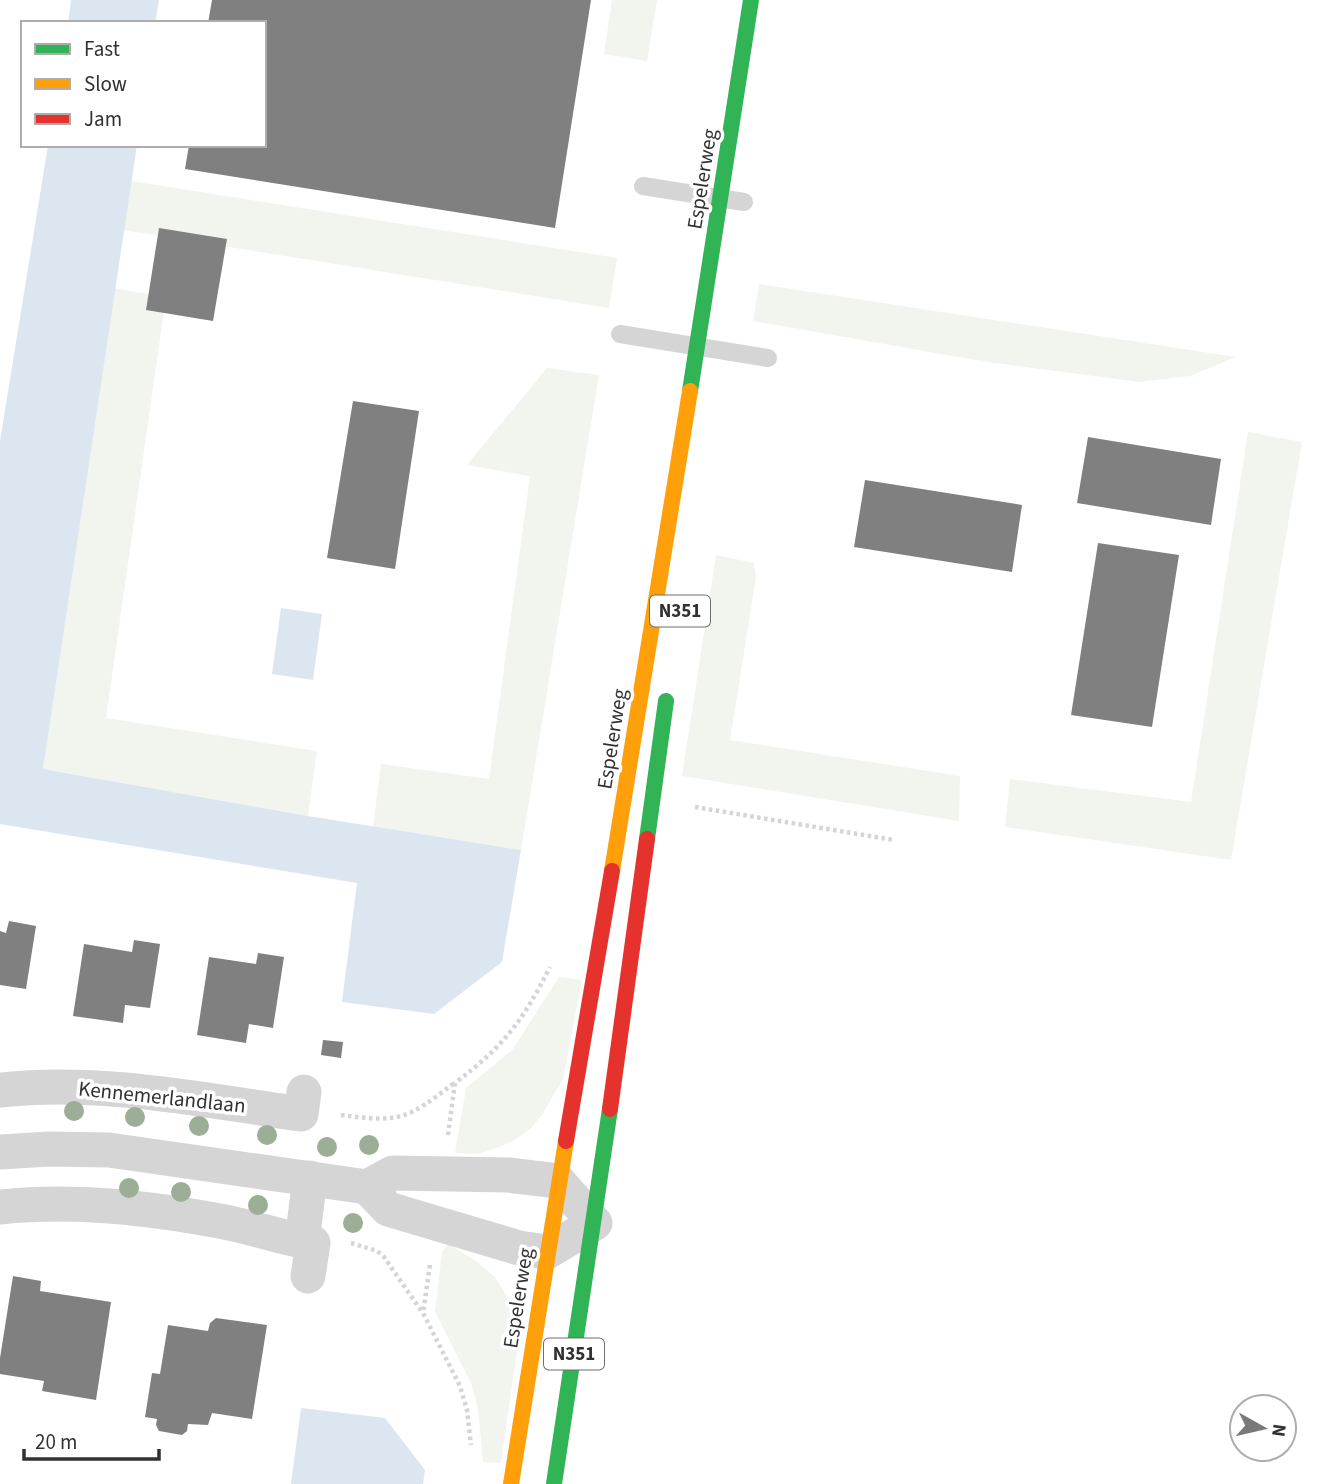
<svg xmlns="http://www.w3.org/2000/svg" width="1319" height="1484" viewBox="0 0 1319 1484" font-family="'Source Sans 3',sans-serif">
	<style>
		.green { fill: #f1f5ee }
		.water { fill: #dce6f1 }
		.building { fill: #808080 }
		.lines { fill: none; stroke-linecap: round; stroke-linejoin: round }
		.path { stroke: #d5d5d5; stroke-width: 4.5; stroke-dasharray: 3.5 3.5; stroke-linecap: butt }
		.lane { stroke: #d5d5d5; stroke-width: 18 }
		.street { stroke: #d5d5d5; stroke-width: 35 }
		.fast { stroke: #30b455; stroke-width: 16 }
		.slow { stroke: #ff9f0a; stroke-width: 16 }
		.jam { stroke: #e5322d; stroke-width: 16 }
		.tree { fill: #9dae96 }
		.labels { text-anchor: middle; dominant-baseline: central; stroke-width: 7; stroke-linejoin: round; paint-order: stroke }
		.shield { fill: #fff; stroke: #6f6f6f; stroke-width: 2 }
		.shield-label { font-size: 19px; font-weight: bold; fill: #313131 }
		.street-label { font-size: 21px; fill: #313131; stroke: #fff }
	</style>
	<rect width="100%" height="100%" fill="#fff"/>
	<path class="green" d="M612,0H657L647,61L604,54Z
		M131,181L617,258L609,308L123,230Z
		M759,284L1236,357L1190,376L1139,382L987,362L753,321Z
		M114,288L166,297L106,718L317,751L308,816L43,769Z
		M547,368L599,375L521,850L373,827L381,764L489,779L530,476L467,465Z
		M1248,432L1302,442L1231,860L1005,827L1010,779L1191,802Z
		M716,555L754,563L756,577L730,740L960,776L959,821L682,776Z
		M559,977L582,980L563,1079L542,1115L531,1128L515,1140L499,1147L479,1154L455,1153L466,1088L513,1049Z
		M448,1244L476,1261L495,1277L510,1301L519,1337L501,1463L483,1462L478,1409L471,1383L435,1312L442,1252Z"/>
	<path class="water" d="M71,0H159L155,23H68Z
		M48,145H137L43,769L308,816L521,850L502,962L434,1014L342,1002L357,883L0,824V441Z
		M281,608L322,614L313,680L272,674Z
		M301,1408L385,1418L425,1470L423,1484H291Z"/>
	<path class="building" d="M212,0H591L555,228L185,169L189,145H264V23H208Z
		M159,228L227,239L213,321L146,310Z
		M353,401L419,411L395,569L327,558Z
		M1088,437L1221,459L1211,525L1077,503Z
		M865,480L1022,505L1012,572L854,547Z
		M1098,543L1179,555L1152,727L1071,715Z
		M9,921L36,926L26,989L0,985V931L6,933Z
		M134,940L160,944L150,1008L125,1005L123,1023L73,1016L84,944L132,952Z
		M258,953L284,957L273,1028L249,1024L246,1043L197,1035L209,957L256,964Z
		M323,1040L343,1042L341,1058L321,1055Z
		M13,1276L41,1281L40,1291L111,1302L96,1400L42,1391L44,1381L0,1374V1358Z
		M216,1318L267,1325L252,1419L212,1413L208,1425L188,1424L187,1431L182,1435L159,1431L156,1425L157,1419L145,1417L152,1373L160,1374L168,1325L208,1331L210,1323Z"/>
	<g class="lines">
		<path class="path" d="M695,807L894,840
			M341,1115C400,1123 408,1119 454,1083
			M448,1135L455,1083C505,1045 522,1022 550,967
			M351,1243L377,1251L384,1257L422,1312
			M430,1265L423,1313L460,1386L467,1410L471,1445"/>
		<path class="lane" d="M643,186L744,202
			M620,334L768,358"/>
		<path class="street" d="M0,1090C101,1079 202,1100 301,1114L304,1092
			M0,1152L49,1149L109,1150L367,1187L388,1209L519,1248L547,1252L595,1223L558,1181L508,1175L393,1173L367,1187
			M0,1207C76,1199 150,1208 225,1222C254,1228 283,1238 313,1243L308,1276
			M302,1241L310,1178"/>
		<path class="fast" d="M690,391L751,0
			M647,839L666,701
			M554,1484L610,1109"/>
		<path class="slow" d="M612,871L690,391
			M511,1484L566,1141"/>
		<path class="jam" d="M610,1109L647,839
			M566,1141L612,871"/>
	</g>
	<g class="tree">
		<circle cx="74" cy="1111" r="10"/>
		<circle cx="135" cy="1117" r="10"/>
		<circle cx="199" cy="1126" r="10"/>
		<circle cx="267" cy="1135" r="10"/>
		<circle cx="369" cy="1145" r="10"/>
		<circle cx="327" cy="1147" r="10"/>
		<circle cx="129" cy="1188" r="10"/>
		<circle cx="181" cy="1192" r="10"/>
		<circle cx="258" cy="1205" r="10"/>
		<circle cx="353" cy="1223" r="10"/>
	</g>
	<g class="labels">
		<g class="shield">
			<rect x="650" y="595.5" width="60" height="31" rx="5"/>
			<rect x="544" y="1338.5" width="60" height="31" rx="5"/>
		</g>
		<g class="shield-label">
			<text x="680" y="611">N351</text>
			<text x="574" y="1354">N351</text>
		</g>
		<g class="street-label">
			<text transform="translate(702 179) rotate(-81)">Espelerweg</text>
			<text transform="translate(612 739) rotate(-81)">Espelerweg</text>
			<text transform="translate(162 1097) rotate(6)">Kennemerlandlaan</text>
			<text transform="translate(518 1298) rotate(-81)">Espelerweg</text>
		</g>
	</g>
	<rect x="21" y="21" width="245" height="126" fill="#ffffff" stroke="#adadad" stroke-width="2"/>
	<rect x="35" y="44" width="35" height="10" fill="#30b455" stroke="#adadad" stroke-width="2"/>
	<text x="84" y="56" font-size="21" fill="#313131">Fast</text>
	<rect x="35" y="79" width="35" height="10" fill="#ff9f0a" stroke="#adadad" stroke-width="2"/>
	<text x="84" y="91" font-size="21" fill="#313131">Slow</text>
	<rect x="35" y="114" width="35" height="10" fill="#e5322d" stroke="#adadad" stroke-width="2"/>
	<text x="84" y="126" font-size="21" fill="#313131">Jam</text>
	<g transform="translate(1263 1428) rotate(98)"><circle r="33" fill="#ffffff" stroke="#adadad" stroke-width="2"/>
	<path d="M0-5L12 26L0 18L-12 26Z" fill="#797979"/>
	<text y="-10" font-size="19" font-weight="bold" text-anchor="middle" fill="#313131">N</text>
	</g>
	<path d="M24 1449v10h135v-10" fill="none" stroke="#313131" stroke-width="3.5"/>
	<text x="35" y="1449" font-size="21" fill="#313131" stroke="#ffffff" stroke-width="5" paint-order="stroke">20 m</text>
</svg>
